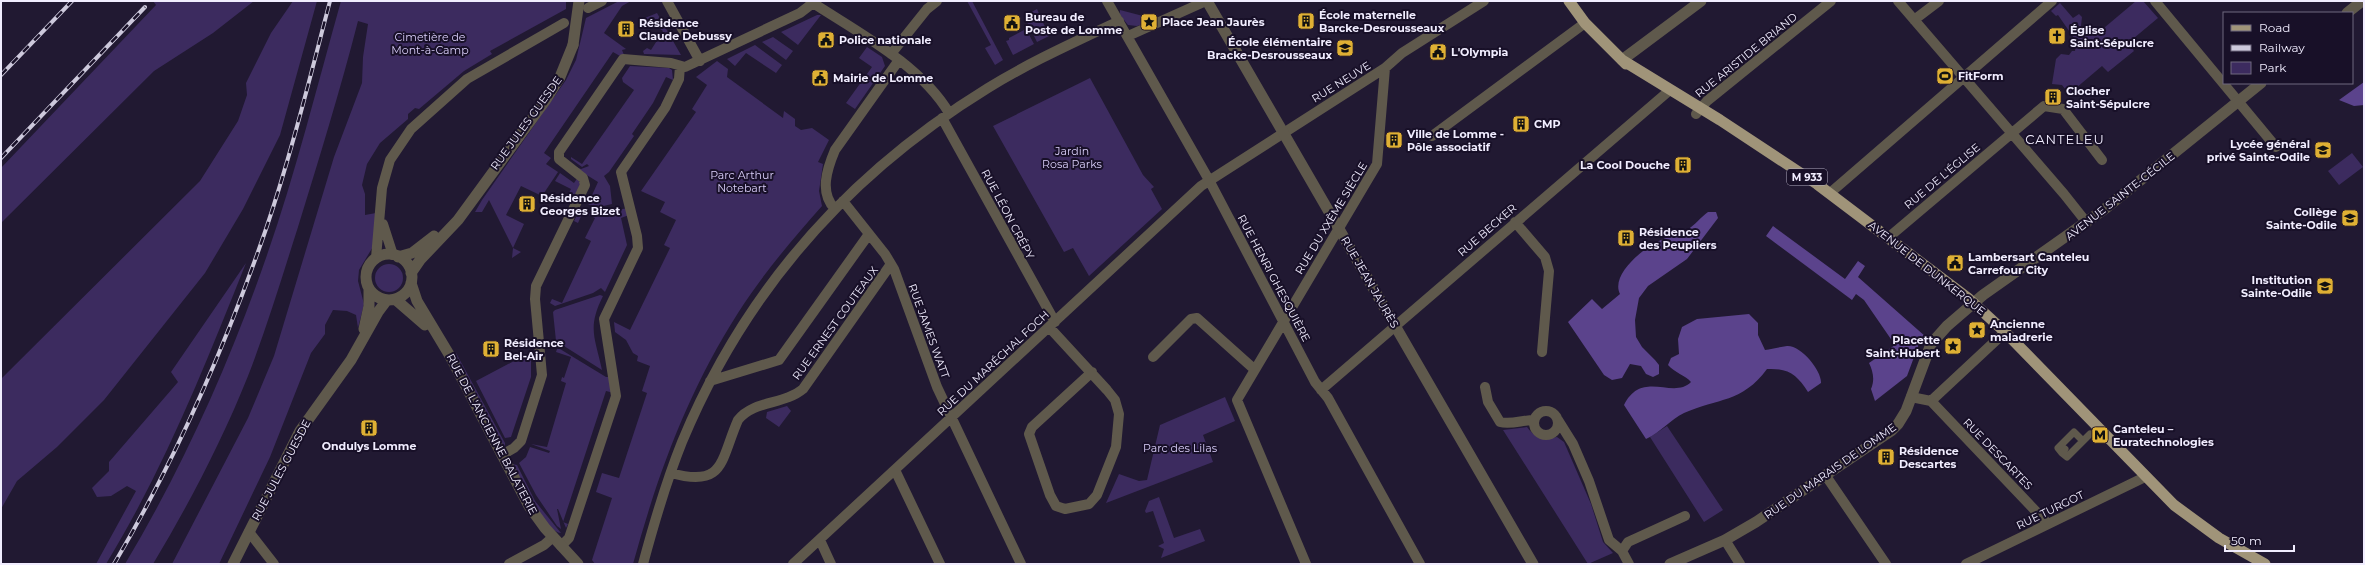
<svg xmlns="http://www.w3.org/2000/svg" width="2365" height="565" viewBox="0 0 2365 565" font-family="Montserrat,sans-serif">
	<style>
		.green { fill: #3c2b5f }
		.forest { fill: #5b438c }
		.lines { fill: none; stroke-linecap: round; stroke-linejoin: round }
		.pedestrian { stroke: #5f594c; stroke-width: 7 }
		.minor { stroke: #5f594c; stroke-width: 10 }
		.tertiary { stroke: #5f594c; stroke-width: 11 }
		.primary { stroke: #a09479; stroke-width: 11 }
		.rail-casing { stroke: #cdc9dc; stroke-width: 4 }
		.rail { stroke: #181028; stroke-width: 2.5; stroke-dasharray: 8; stroke-linecap: butt }
		.tertiary-bridge { stroke: #5f594c; stroke-width: 11 }
		.labels { text-anchor: middle; dominant-baseline: central; stroke-width: 4; stroke-linejoin: round; paint-order: stroke }
		.shield { fill: #181028; stroke: #b0abbe; stroke-width: 1 }
		.shield-label { font-size: 10px; font-weight: bold; fill: #f1edff }
		.poi-label { font-size: 11px; font-weight: bold; fill: #f1edff; stroke: #181028; text-anchor: start }
		.park-label { font-size: 11px; fill: #dacffa; stroke: #181028 }
		.street-label { font-size: 11px; fill: #f1edff; stroke: #181028 }
		.quarter-label { font-size: 13px; letter-spacing: 1px; fill: #f1edff; stroke: #181028 }
	</style>
	<rect width="100%" height="100%" fill="#211932"/>
	<path class="green" d="M153,1H254L213,33L154,71L1,223V168L156,5Z
		M293,1H317L280,135L243,209L205,273L104,400L57,447L17,481L1,509V379L200,181L238,121L247,95L246,83L271,33Z
		M341,1H566V9L490,51L492,54L464,71L419,109L415,108L408,114V119L380,143L367,164L362,185L365,194V215L376,213L374,245L359,270L358,281L364,304L358,328L356,315L347,311L333,310L325,325V334L311,353L270,457L219,564H172L248,418L274,356L334,157L362,83L363,57L368,24L358,21C340,91 319,159 298,227C282,277 267,327 248,376C222,441 189,504 153,564H125C183,467 230,362 267,255C296,172 317,86 341,1Z
		M619,1H631L622,6L604,33L626,49L622,50L624,55L620,56L613,52L544,153L551,158L546,164L558,172L542,196L521,186L506,215L524,224L513,248L521,252L512,258L513,248L489,200L482,212H475L482,200L566,80L576,60L586,18Z
		M967,1H972L1003,60L995,65L985,48L991,45Z
		M2136,1H2143L2158,18L2128,43L2134,51L2108,72L2102,66L2069,94L2062,85L2052,84L2056,59L2061,54L2069,55L2072,51H2075L2076,41L2058,15L2056,16L2051,11L2060,3L2073,18L2079,14L2082,17L2081,26L2083,29L2093,28L2098,33Z
		M1037,9L1049,36L1037,42L1024,16Z
		M1120,10L1143,16L1149,22L1137,26L1128,25L1120,15Z
		M657,13L681,55L644,54L643,51L647,48L651,50L663,31L645,18Z
		M817,15H821L798,45L781,32Z
		M1026,29L1034,44L1013,55L1006,41L1009,40V38Z
		M773,37L793,51L786,60L762,42Z
		M755,45L782,65L776,73L746,53L735,66L727,59Z
		M867,47L882,57L885,66L855,109L846,103L872,67L859,58Z
		M717,61L728,69L727,77L783,118L784,111L795,119V126L801,130L812,128L829,140L818,162L823,164L819,191L822,206C792,240 762,275 738,313C688,391 657,476 633,564H595L592,560L612,498L596,492L602,473L619,478L647,393L642,391L650,366L637,361L638,356L633,353L626,340L615,332L614,322L630,330L670,248L664,245L676,220L660,212L665,202L641,191L696,112L692,109L707,85L696,77Z
		M630,66L669,68L672,70L673,80L666,77L653,103L632,134L634,136L609,172L604,176L610,186L612,204L595,208L588,204L598,182L569,164L581,169L589,166L587,164L582,167L571,159V157L582,164L634,90L623,82L622,78Z
		M1090,78L1143,175L1154,187L1151,189L1162,209L1089,276L1073,248L1064,252L993,126Z
		M2352,153L2363,167L2339,185L2328,171Z
		M560,173L574,183L578,177L581,186L575,194L568,195L571,189L555,181Z
		M627,208L629,215L621,218L627,245L605,292L601,288L593,293L555,306L550,303L552,299L562,303L591,241L585,238L595,218L583,212L578,223L574,221L580,209L594,216Z
		M246,263C204,368 165,467 106,564H96L136,491L127,486L111,496L97,497L92,488L109,471V462L178,382L171,372Z
		M375 278a14 14 0 1 1 28 0a14 14 0 1 1-28 0Z
		M600,295L603,296C587,328 595,337 602,370L556,341L553,312L555,310Z
		M557,349H560L606,377H611L614,393L606,391L563,522L568,524L566,528L558,509H557L561,529L557,526L536,495L519,463L526,457L530,447L549,453L550,451L531,444L547,447L566,383L561,381L562,377L564,378L571,357L556,352Z
		M531,352V377L511,437L505,438L476,381Z
		M456,353L505,443V447L503,445L455,356Z
		M1225,397L1235,421L1203,435L1213,462L1106,503L1119,474L1139,481L1147,480L1160,425Z
		M787,406L791,411L779,427L766,418L767,412Z
		M1667,426L1723,510L1704,522L1650,437Z
		M1527,427C1536,439 1543,440 1557,437L1564,442L1591,504L1603,542L1613,553L1588,564L1503,430Z
		M512,464L517,465L535,501L561,533C545,533 519,478 512,464Z
		M1159,497L1174,538L1200,529L1205,541L1161,558L1164,549L1158,546L1164,543L1153,511L1146,513L1145,511L1149,501Z"/>
	<path class="forest" d="M2364,82V105L2354,106L2339,100Z
		M1708,212H1716L1718,218L1687,259L1648,286L1639,298L1635,320L1636,337L1642,347L1655,360L1659,365V374L1653,377L1646,374L1641,366L1630,364L1622,378L1612,380L1604,375L1568,322L1592,299L1602,309L1620,294C1610,274 1645,247 1661,240C1669,236 1680,235 1687,230C1695,225 1701,217 1708,212Z
		M1773,226L1845,279L1858,261L1865,266L1858,277L1926,337L1920,341L1907,376L1875,401L1871,389C1875,380 1873,371 1869,363L1895,345L1864,300L1856,294L1852,300L1766,236Z
		M1749,314L1758,323V335L1765,350C1772,349 1780,347 1787,346C1801,345 1822,371 1821,383L1808,392C1797,375 1789,368 1767,369C1742,403 1718,398 1684,413C1670,420 1661,432 1646,439L1624,405C1642,369 1673,400 1691,382C1685,375 1675,373 1668,365L1671,358L1679,354L1678,339L1682,327L1697,319Z"/>
	<g class="lines">
		<path class="pedestrian" d="M2065,449L2062,453L2058,448L2074,432L2083,441
			M2062,453L2067,457L2090,434"/>
		<path class="minor" d="M667,1L700,61
			M810,1C857,32 920,64 949,113
			M1107,1L1209,180L1315,382L1328,398L1420,564
			M1898,1L2064,194L2087,223
			M2155,1L2276,147
			M588,8L602,1
			M1914,20L1939,1
			M1128,36L1206,1
			M891,54L927,9L937,1
			M1696,114L1707,101L1831,1
			M942,118L1055,322
			M1432,136L1585,23
			M1830,193L2052,1
			M843,201L885,254L894,269L937,387L1021,564
			M835,209C819,193 827,169 835,150L899,60
			M1515,222L1545,257L1549,271L1542,352
			M383,224L393,255
			M1889,237L2044,106L2063,109L2102,160
			M376,258L382,188L390,160L411,129L467,79L564,23
			M1049,327L1107,390L1115,400L1119,414L1116,447L1097,495L1089,504L1065,509L1056,506L1050,495L1029,434L1032,427L1092,372
			M1153,357L1191,319L1197,318L1254,369
			M710,381L779,360L869,234
			M1485,387L1488,402L1500,422C1511,425 1522,420 1534,420
			M1321,390L1670,90
			M1911,397L1931,401
			M1931,401L2048,524
			M1931,401L2005,332
			M1534 423a12 12 0 1 1 24 0a12 12 0 1 1-24 0Z
			M1558,420L1573,444L1589,481L1609,540L1622,551L1629,564
			M502,455L514,448L521,441L542,375L535,299L536,286L585,185L583,178L559,159V152L623,59L671,63L685,67L800,13L813,3
			M895,470L940,564
			M671,473C725,488 720,461 738,420C754,400 784,405 803,389L891,264
			M1826,476L1886,564
			M249,532L274,564
			M820,540L831,564
			M1725,540L1740,564
			M561,546L569,538L616,396L604,319L638,248L637,236L621,172L665,108L679,79L680,66
			M1622,551L1628,542L1685,516
			M509,564L544,545L553,537
			M643,564C654,523 666,482 682,442C745,290 848,174 988,88C1030,62 1075,42 1119,21
			M793,564L1201,186L1385,68L1402,53L1484,1
			M1306,564L1237,400L1377,164L1385,68
			M1966,564L2145,477"/>
		<path class="tertiary" d="M1207,1L1533,564
			M2347,13L2362,1
			M1622,60L1701,1
			M366 277a23 23 0 1 1 46 0a23 23 0 1 1-46 0Z
			M398,257L412,253L434,236
			M411,273L420,260L458,220L545,101L560,77L573,45
			M411,283L417,301L450,356L529,506L545,528L578,564
			M395,299L425,325
			M364,329L369,306V289
			M233,564L300,431L351,360L378,312L387,300
			M1670,564L1725,540L1756,522L1891,431L1898,424L1906,411L1931,344L1947,326L1983,295L2106,208L2261,83"/>
		<path class="primary" d="M1569,1L1585,23L1626,64
			M1622,60L1720,120L1817,184L1969,299L2005,332L2174,505L2219,538L2265,564"/>
		<defs>
			<path id="rail" d="M1,75L72,1
				M1,158L145,7
				M114,564C176,459 226,345 266,229C291,155 310,77 330,1"/>
		</defs>
		<use href="#rail" class="rail-casing"/>
		<use href="#rail" class="rail"/>
		<path class="tertiary-bridge" d="M573,45L579,1"/>
	</g>
	<defs>
		<symbol id="building-square" viewBox="-11 -11 22 22"><rect x="-9" y="-9" width="18" height="18" rx="4" fill="#dfb034" stroke="#181028"/><path d="M-4-6H4V6H1V3H-1V6H-4ZM-2.5-4.3h1.7v1.8h-1.7ZM.8-4.3h1.7v1.8H.8ZM-2.5-1h1.7V.8h-1.7ZM.8-1h1.7V.8H.8Z" fill="#111"/></symbol>
		<symbol id="sight-square" viewBox="-11 -11 22 22"><rect x="-9" y="-9" width="18" height="18" rx="4" fill="#dfb034" stroke="#181028"/><path d="M0-6L1.8-2.2L6-1.7L2.9 1.2L3.7 5.4L0 3.3L-3.7 5.4L-2.9 1.2L-6-1.7L-1.8-2.2Z" fill="#111"/></symbol>
		<symbol id="civic-square" viewBox="-11 -11 22 22"><rect x="-9" y="-9" width="18" height="18" rx="4" fill="#dfb034" stroke="#181028"/><path d="M-.6-6.5H3V-4.5H.6V-3L4-1V1h2V6H-6V1h2V-1L-.6-3ZM-1.2 2.5V6h2.4V2.5Z" fill="#111"/></symbol>
		<symbol id="church-square" viewBox="-11 -11 22 22"><rect x="-9" y="-9" width="18" height="18" rx="4" fill="#dfb034" stroke="#181028"/><path d="M-1.2-6h2.4v3.5h3.3v2.4h-3.3V6h-2.4V-.1h-3.3v-2.4h3.3Z" fill="#111"/></symbol>
		<symbol id="school-square" viewBox="-11 -11 22 22"><rect x="-9" y="-9" width="18" height="18" rx="4" fill="#dfb034" stroke="#181028"/><path d="M0-5L7-2L0 1L-7-2ZM-4 1L0 2.5L4 1V4Q0 6-4 4Z" fill="#111"/></symbol>
		<symbol id="stadium-square" viewBox="-11 -11 22 22"><rect x="-9" y="-9" width="18" height="18" rx="4" fill="#dfb034" stroke="#181028"/><path d="M0-5a6.5 5 0 1 0 0 10a6.5 5 0 1 0 0-10ZM-3.5-1.8h7v3.6h-7Z" fill="#111"/></symbol>
		<symbol id="metro-square" viewBox="-11 -11 22 22"><rect x="-9" y="-9" width="18" height="18" rx="4" fill="#dfb034" stroke="#181028"/><path d="M-5.5 5V-5H-3L0 0L3-5H5.5V5H3V-.5L0 4L-3-.5V5Z" fill="#111"/></symbol>
	</defs>
	<g fill-rule="evenodd">
		<use href="#building-square" x="1296" y="11" width="20" height="20"/>
		<use href="#sight-square" x="1139" y="12" width="20" height="20"/>
		<use href="#civic-square" x="1002" y="13" width="20" height="20"/>
		<use href="#building-square" x="616" y="19" width="20" height="20"/>
		<use href="#church-square" x="2047" y="26" width="20" height="20"/>
		<use href="#civic-square" x="816" y="30" width="20" height="20"/>
		<use href="#school-square" x="1335" y="38" width="20" height="20"/>
		<use href="#civic-square" x="1428" y="42" width="20" height="20"/>
		<use href="#stadium-square" x="1935" y="66" width="20" height="20"/>
		<use href="#civic-square" x="810" y="68" width="20" height="20"/>
		<use href="#building-square" x="2043" y="87" width="20" height="20"/>
		<use href="#building-square" x="1511" y="114" width="20" height="20"/>
		<use href="#building-square" x="1384" y="130" width="20" height="20"/>
		<use href="#school-square" x="2313" y="140" width="20" height="20"/>
		<use href="#building-square" x="1673" y="155" width="20" height="20"/>
		<use href="#building-square" x="517" y="194" width="20" height="20"/>
		<use href="#school-square" x="2340" y="208" width="20" height="20"/>
		<use href="#building-square" x="1616" y="228" width="20" height="20"/>
		<use href="#civic-square" x="1945" y="253" width="20" height="20"/>
		<use href="#school-square" x="2315" y="276" width="20" height="20"/>
		<use href="#sight-square" x="1967" y="320" width="20" height="20"/>
		<use href="#sight-square" x="1943" y="336" width="20" height="20"/>
		<use href="#building-square" x="481" y="339" width="20" height="20"/>
		<use href="#building-square" x="359" y="418" width="20" height="20"/>
		<use href="#metro-square" x="2090" y="425" width="20" height="20"/>
		<use href="#building-square" x="1876" y="447" width="20" height="20"/>
	</g>
	<g class="labels">
		<rect class="shield" x="1787" y="169" width="40" height="16" rx="3"/>
		<g class="shield-label">
			<text x="1807" y="177">M 933</text>
		</g>
		<g class="poi-label">
			<text x="1319" y="15">École maternelle<tspan x="1319" dy="13">Barcke-Desrousseaux</tspan></text>
			<text x="1025" y="17">Bureau de<tspan x="1025" dy="13">Poste de Lomme</tspan></text>
			<text x="1162" y="22">Place Jean Jaurès</text>
			<text x="639" y="23">Résidence<tspan x="639" dy="13">Claude Debussy</tspan></text>
			<text x="2070" y="30">Église<tspan x="2070" dy="13">Saint-Sépulcre</tspan></text>
			<text x="839" y="40">Police nationale</text>
			<text x="1332" y="42" text-anchor="end">École élémentaire<tspan x="1332" dy="13">Bracke-Desrousseaux</tspan></text>
			<text x="1451" y="52">L'Olympia</text>
			<text x="1958" y="76">FitForm</text>
			<text x="833" y="78">Mairie de Lomme</text>
			<text x="2066" y="91">Clocher<tspan x="2066" dy="13">Saint-Sépulcre</tspan></text>
			<text x="1534" y="124">CMP</text>
			<text x="1407" y="134">Ville de Lomme -<tspan x="1407" dy="13">Pôle associatif</tspan></text>
			<text x="2310" y="144" text-anchor="end">Lycée général<tspan x="2310" dy="13">privé Sainte-Odile</tspan></text>
			<text x="1670" y="165" text-anchor="end">La Cool Douche</text>
			<text x="540" y="198">Résidence<tspan x="540" dy="13">Georges Bizet</tspan></text>
			<text x="2337" y="212" text-anchor="end">Collège<tspan x="2337" dy="13">Sainte-Odile</tspan></text>
			<text x="1639" y="232">Résidence<tspan x="1639" dy="13">des Peupliers</tspan></text>
			<text x="1968" y="257">Lambersart Canteleu<tspan x="1968" dy="13">Carrefour City</tspan></text>
			<text x="2312" y="280" text-anchor="end">Institution<tspan x="2312" dy="13">Sainte-Odile</tspan></text>
			<text x="1990" y="324">Ancienne<tspan x="1990" dy="13">maladrerie</tspan></text>
			<text x="1940" y="340" text-anchor="end">Placette<tspan x="1940" dy="13">Saint-Hubert</tspan></text>
			<text x="504" y="343">Résidence<tspan x="504" dy="13">Bel-Air</tspan></text>
			<text x="2113" y="429">Canteleu –<tspan x="2113" dy="13">Euratechnologies</tspan></text>
			<text x="369" y="446" text-anchor="middle">Ondulys Lomme</text>
			<text x="1899" y="451">Résidence<tspan x="1899" dy="13">Descartes</tspan></text>
		</g>
		<g class="park-label">
			<text x="430" y="37">Cimetière de<tspan x="430" dy="13">Mont-à-Camp</tspan></text>
			<text x="1072" y="151">Jardin<tspan x="1072" dy="13">Rosa Parks</tspan></text>
			<text x="742" y="175">Parc Arthur<tspan x="742" dy="13">Notebart</tspan></text>
			<text x="1180" y="448">Parc des Lilas</text>
		</g>
		<g class="street-label">
			<text transform="translate(1746 55) rotate(-39)">RUE ARISTIDE BRIAND</text>
			<text transform="translate(1341 82) rotate(-32)">RUE NEUVE</text>
			<text transform="translate(526 123) rotate(-54)">RUE JULES GUESDE</text>
			<text transform="translate(1942 176) rotate(-40)">RUE DE L'ÉGLISE</text>
			<text transform="translate(2120 196) rotate(-38)">AVENUE SAINTE-CÉCILE</text>
			<text transform="translate(1008 214) rotate(62)">RUE LÉON CRÉPY</text>
			<text transform="translate(1331 218) rotate(-59)">RUE DU XXÈME SIÈCLE</text>
			<text transform="translate(1487 230) rotate(-41)">RUE BECKER</text>
			<text transform="translate(1927 268) rotate(38)">AVENUE DE DUNKERQUE</text>
			<text transform="translate(1274 278) rotate(62)">RUE HENRI GHESQUIÈRE</text>
			<text transform="translate(1370 282) rotate(60)">RUE JEAN JAURÈS</text>
			<text transform="translate(835 323) rotate(-54)">RUE ERNEST COUTEAUX</text>
			<text transform="translate(929 331) rotate(70)">RUE JAMES WATT</text>
			<text transform="translate(993 363) rotate(-43)">RUE DU MARÉCHAL FOCH</text>
			<text transform="translate(492 434) rotate(62)">RUE DE L'ANCIENNE BALATERIE</text>
			<text transform="translate(1998 454) rotate(46)">RUE DESCARTES</text>
			<text transform="translate(281 470) rotate(-62)">RUE JULES GUESDE</text>
			<text transform="translate(1830 471) rotate(-35)">RUE DU MARAIS DE LOMME</text>
			<text transform="translate(2050 510) rotate(-26)">RUE TURGOT</text>
		</g>
		<g class="quarter-label">
			<text x="2065" y="139">CANTELEU</text>
		</g>
	</g>
	<rect width="2365" height="565" fill="none" stroke="#f1edff" stroke-width="4"/>
	<rect x="2223" y="12" width="130" height="72" fill="#181028" stroke="#6f687e"/>
	<rect x="2231" y="25" width="20" height="6" fill="#a09479" stroke="#6f687e"/>
	<text x="2259" y="32" font-size="12" fill="#f1edff">Road</text>
	<rect x="2231" y="45" width="20" height="6" fill="#cdc9dc" stroke="#6f687e"/>
	<text x="2259" y="52" font-size="12" fill="#f1edff">Railway</text>
	<rect x="2231" y="62" width="20" height="12" fill="#3c2b5f" stroke="#6f687e"/>
	<text x="2259" y="72" font-size="12" fill="#f1edff">Park</text>
	<path d="M2225 545v6h69v-6" fill="none" stroke="#f1edff" stroke-width="2"/>
	<text x="2231" y="545" font-size="12" fill="#f1edff" stroke="#181028" stroke-width="3" paint-order="stroke">50 m</text>
</svg>
